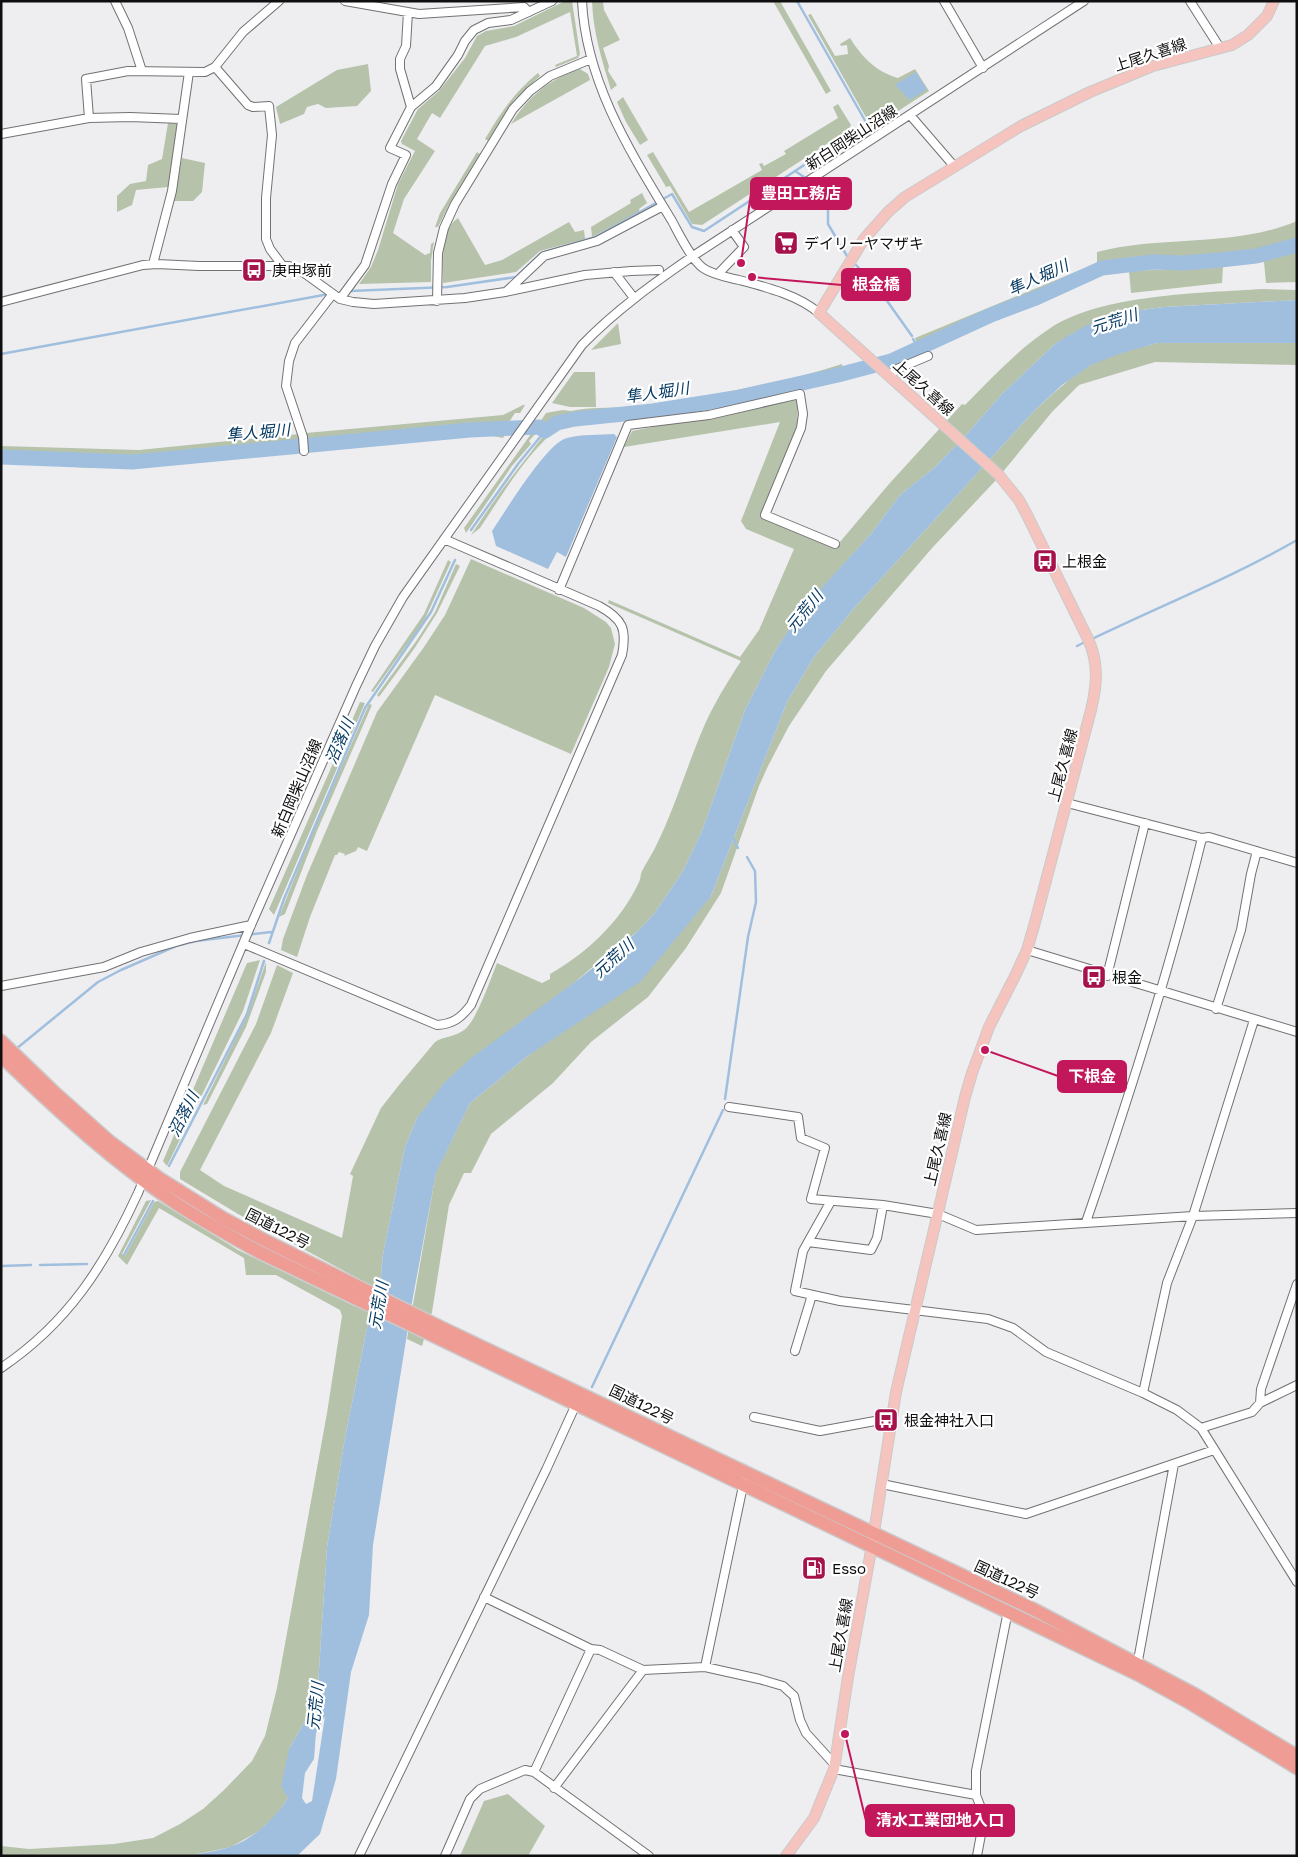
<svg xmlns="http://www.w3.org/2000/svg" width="1298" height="1857" viewBox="0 0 1298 1857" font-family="'Golos Text','Noto Sans JP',sans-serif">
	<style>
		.green { fill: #b6c3aa }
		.water { fill: #a0bfde; fill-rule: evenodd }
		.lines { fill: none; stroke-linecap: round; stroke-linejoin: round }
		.stream { stroke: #a0bfde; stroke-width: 2.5 }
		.river { stroke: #a0bfde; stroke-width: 15 }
		.minor-casing { stroke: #727275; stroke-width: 10 }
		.major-casing { stroke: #cacaca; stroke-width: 12 }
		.highway-casing { stroke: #cacaca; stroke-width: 15 }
		.minor { stroke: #fff; stroke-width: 8 }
		.major { stroke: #f5c4bf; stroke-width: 10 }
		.highway { stroke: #ef9c95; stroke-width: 12 }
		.labels { text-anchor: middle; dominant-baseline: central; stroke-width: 4.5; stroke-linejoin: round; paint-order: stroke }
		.street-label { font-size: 15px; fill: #0f0f10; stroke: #fff }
		.poi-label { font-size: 15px; fill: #0f0f10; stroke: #fff; text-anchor: start }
		.water-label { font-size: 16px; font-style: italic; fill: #083b63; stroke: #fff }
		.leader { fill: none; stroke: #c2185b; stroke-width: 2 }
		.callout-dot { fill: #c2185b; stroke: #fff; stroke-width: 2 }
		.callout { fill: #c2185b; stroke: #c2185b; stroke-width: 2 }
		.callout-label { font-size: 16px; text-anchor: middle; font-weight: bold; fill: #fff }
	</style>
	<rect width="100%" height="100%" fill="#eeeef1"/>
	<path class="green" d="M565,1H572L580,54L578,58L556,67L555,65L577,56L570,12L516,37L485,46L440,118L432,113L417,139L435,151L404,199L393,233L425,255L430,253L431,244L434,242L431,261V282L359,284L371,267L378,250L398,184L415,151L402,144L401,141L418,109L439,91L465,58L477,36L486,31L514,26Z
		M592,1H603L604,10L620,40L603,48L609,66L608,71L617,85L611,90C602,61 593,32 592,1Z
		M773,1H780L831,91L826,94Z
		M811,14L835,56L848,54L847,45L841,46L840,44L850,38C861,56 876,72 898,78L915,69L929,91L872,128L808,15Z
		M368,64L371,91L357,106L326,108L318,104L307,107L304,114L280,124L276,107L337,70Z
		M580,69L588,74L590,80L511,124C528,97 549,79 580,69Z
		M538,73L540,76L514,100L488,141L485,139C501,112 514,93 538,73Z
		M623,97L648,140L640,145L626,122L617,102Z
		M838,104L851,125L848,130L702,225L692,224L670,186L666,187L647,155L653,152L689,212L762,170L759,164L762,163L764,166L786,154L784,151L838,118L833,107Z
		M168,123L177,124L168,187L136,190L132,205L117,212V196L130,184L146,181L148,165L162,159Z
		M477,152L480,154L450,203L438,227H435L440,213Z
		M182,158L205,163L202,192L193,201H174Z
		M642,193L647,203L639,209L640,212L592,237L591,227L631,203L630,200Z
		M458,218L485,265L502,260L569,222L575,232L584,230L585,239L540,251L516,272L443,283C443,264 440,229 458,218Z
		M1297,221V240C1261,255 1219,259 1181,259C1163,259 1146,256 1128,259C1091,264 1059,284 1025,298C1010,305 994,309 979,316C959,324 939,333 919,341L916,342L915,338L1097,263V252C1163,235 1233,248 1297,221Z
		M1297,248V282L1266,283L1264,262L1223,267L1222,283L1131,293L1129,271L1202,268L1224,262L1267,258Z
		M1263,289L1297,290V300L1164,307L1118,313L1056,343L1002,394L966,435L934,468L900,495L871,534L803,609L775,651L745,710L702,831L683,871L654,914L637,932L610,952L417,1118L405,1147L383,1254L380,1284L371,1320L368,1323L345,1438L327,1547L317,1700L289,1749L288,1798L277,1814L259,1831L231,1847L188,1856H1V1846L29,1849L114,1844L153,1838L180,1824L203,1809L224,1790L252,1761L265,1736L277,1688L327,1413L342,1316L340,1310L276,1275H246L244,1258L159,1208L127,1265L118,1256L146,1201L151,1200L122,1254L125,1256L154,1202L158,1201L238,1250L354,1306L359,1279L238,1214L180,1179V1172L256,1024L277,965L293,973L271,1033L200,1170L224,1186L342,1238L353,1176L350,1174L381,1108L399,1085L435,1042C444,1036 455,1037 464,1030C476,1022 491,978 497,963L542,983L550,979V974C587,953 621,921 639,882C641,879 640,875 642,871C646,863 651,856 655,848C675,808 687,765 705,724C715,702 728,681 741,661L608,603L609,600L740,657L759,630L794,549L746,529L741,521L780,422L624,447L632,431L794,399L798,401L797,425L761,516L833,546L834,549L889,484L962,404L965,405C991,379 1017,350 1049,329C1100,294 1201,293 1263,289Z
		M618,323L621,344L591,350Z
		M1157,343H1297V365L1155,362L1079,385L1052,412L997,479L933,547L826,671L789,726L768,766L759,786L721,893L686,948L648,997L591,1042L553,1083L491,1134L471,1173H464L449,1205L432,1312L422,1346L407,1339L436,1172L470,1103L529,1055L711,896L787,702L814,657L856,606L1034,411C1052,395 1070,377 1091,365C1111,354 1135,349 1157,343Z
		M842,364L843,368L706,401L651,408L575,414L554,420L546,427L538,425L546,413L563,410L571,411C593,406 618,409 640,406C706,396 778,385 842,364Z
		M574,372H595L596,407H570L552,403Z
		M845,375L847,379L711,409L638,419L567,425C538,434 497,503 480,528L471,535C490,506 510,478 531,452C537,444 543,435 551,428C563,418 615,416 632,415C705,409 774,392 845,375Z
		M523,405H525L520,413H515L507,425L474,426L307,442L306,433L503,415Z
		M483,431L506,433L503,438L479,433L309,450L308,447Z
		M533,431L537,432L529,441L531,444L512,466L466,533L464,528Z
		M300,434V443L161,456L94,458L1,453V446L139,450Z
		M301,448V451L165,464L90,468L1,462V459L68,463H135Z
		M471,559L584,608L606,622L611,628L615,644L609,667L571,754L435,695L367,851L358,847L356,851L344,856L345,854L339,852L337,855H335L310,917L297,957L281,950L283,939L307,875L377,712L424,647L445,615Z
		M448,560L451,562L424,621L373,692L371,691L424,614Z
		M456,564L460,566L437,613L414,649L379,697L377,695L417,640L435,612Z
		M360,702L365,703L274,915L269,909Z
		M369,704L372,705L317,831L285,914L279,917L314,829Z
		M260,960L243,1011L198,1103L189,1099L247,963Z
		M266,962V972L246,1027L207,1104L203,1105L248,1013Z
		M186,1107L194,1111L167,1166L163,1161Z
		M508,1794L545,1826L528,1856H460L484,1801Z"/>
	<path class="water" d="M916,72L927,89L910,100L895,85Z
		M1297,300V343H1157L1119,354L1091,365L1062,385L1034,411L856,606L814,657L787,702L711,896L641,981L529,1055L470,1103L436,1173L413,1297L373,1545L369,1615L351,1672L336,1779L320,1834L297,1856H188C202,1853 216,1851 230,1847C254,1839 275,1818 288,1798L281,1786L289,1749L317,1700L327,1547L345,1438L368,1323L371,1320L380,1284L383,1254L405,1147L417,1118L445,1082L471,1058L579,979L637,932L654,914L683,871L702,831L745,710L775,651L803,608L871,534L900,495L934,468L966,435L1002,394L1056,343L1085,326L1118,313L1164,307ZM325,1716L312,1801L306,1804L302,1798L305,1773L314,1759L316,1733Z
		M614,434L617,437L566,557L557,552L548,569L496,546L492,531C505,512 547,442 567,438C582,434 599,435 614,434Z"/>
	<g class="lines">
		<path class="stream" d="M797,1L867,124
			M795,171L828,193V224L847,256
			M856,265L880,291L912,336
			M350,291L447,287L516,277L541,253L595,237L672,194L692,227L704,231L871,121L886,126
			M913,339L918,349
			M1,354L329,294
			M471,530L518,464L545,431
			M1092,639C1160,606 1231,578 1297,540
			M1077,646L1087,641
			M732,836L738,848
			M269,943L284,899L365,708L431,612L455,560
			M16,1049L98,982L121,970L176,946L196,941L271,932
			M725,1099L748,937L756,902L755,871L747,857
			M169,1166L247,1014L264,961
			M124,1255L153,1201
			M40,1265L87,1264
			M1,1266L31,1265
			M592,1387L723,1110"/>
		<path class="river" d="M1,457L132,462L470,430L539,427L545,431L557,423L575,419L653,411L735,398L838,375L891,361L991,315L1036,298L1102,268L1153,262L1183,263L1220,260L1256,256L1297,245"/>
		<defs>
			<path id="minor" d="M115,1L128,28L142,71
				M345,1L419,14L524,7L529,12
				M582,1C586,83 631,153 672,221C679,234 691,259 703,268C713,275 727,277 739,280C766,287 798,295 819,313
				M944,1L983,68
				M1190,1L1220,48
				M408,12L406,46L400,59V69L411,107
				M215,67L248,105L253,107L269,106L272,135L266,198V239L270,249L282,265
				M910,115L954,166
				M89,118L130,117L181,119
				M1,134L89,118L86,79L128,71L205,72L215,67L243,32L279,1
				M153,264L172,191L189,72
				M614,272L634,298
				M718,274L744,247L732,230
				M507,291L544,256L597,241L663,206
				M340,299L365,265L392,184L406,155L390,148L411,107L436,86L458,55L465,41L474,30L488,23L511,20L552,1
				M437,301L438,253L444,228L455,204L513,109L530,91L550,76L591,59
				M1,302L143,265L157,264L199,266H289L300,270L340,299L353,302L374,304L465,298L505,292L585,275L631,271L659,270
				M889,376L897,369L928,356
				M304,451L303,437L286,386L289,361L295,343L332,295
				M559,590L628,425L709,415L800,394L803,414L801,428L765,515L835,544
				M1067,803L1202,838L1209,837L1297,863
				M244,944L437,1025C453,1024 461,1018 471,1005L622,655C627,629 623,619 599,606L444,539
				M1027,950L1297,1032
				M1107,976L1145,823
				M1,986L104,967L141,952L190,938L251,925
				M1216,1009L1241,930L1251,874L1257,851
				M729,1107L798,1117L801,1138L825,1148L811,1199L883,1205L938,1214L976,1230L1193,1216L1297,1213
				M883,1205L877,1238L871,1250L808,1242L803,1251L795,1291L840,1301L988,1319L1013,1328L1046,1352L1143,1393L1177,1410L1201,1428L1252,1412L1260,1403L1297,1385
				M1086,1222C1130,1095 1170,969 1202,838
				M808,1242L831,1201
				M795,1351L812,1295
				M1,1368C68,1323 105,1265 138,1193L251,925L356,686L375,646L403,597L582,345C616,310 654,283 693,256L1084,1
				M1143,1393L1167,1283L1193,1216L1254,1020
				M1260,1403L1261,1389L1297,1284
				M754,1417L820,1431L875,1421L891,1426
				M1201,1428L1297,1582
				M882,1484L1026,1514L1214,1450
				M484,1597L591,1649L534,1772
				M591,1649L600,1650L643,1670L705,1667L759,1679L783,1686L794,1696L800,1720L806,1733L835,1765
				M1137,1666L1174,1464
				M705,1667L744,1481
				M834,1769L976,1795
				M554,1788L643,1670
				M359,1856L546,1470L577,1402
				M445,1856L470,1799L480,1789L525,1770L534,1772L649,1856
				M977,1856L982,1829L981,1808L976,1795V1771L1008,1611"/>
			<path id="major" d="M786,1856L814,1818L834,1769L848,1677L872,1545L896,1392L965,1097L972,1073L989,1027L1016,974L1027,950L1034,926L1091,710C1097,685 1099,663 1088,639L1027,515L1019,500L998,474L819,313L864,239L888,212L905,197L1021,126L1090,92L1153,66L1232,45L1248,35L1267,16L1274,1"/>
			<path id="highway" d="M1,1041L54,1092L109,1141L159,1178L223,1218L266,1241L442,1328L1033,1609L1194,1694L1297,1756
				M1,1056C58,1111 116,1165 183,1208C208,1224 234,1238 259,1252L1137,1674L1190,1703L1297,1768"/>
		</defs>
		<use href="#minor" class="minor-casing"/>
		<use href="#major" class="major-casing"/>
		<use href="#highway" class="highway-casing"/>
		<use href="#minor" class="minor"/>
		<use href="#major" class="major"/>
		<use href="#highway" class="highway"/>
	</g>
	<defs>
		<symbol id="supermarket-square" viewBox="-11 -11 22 22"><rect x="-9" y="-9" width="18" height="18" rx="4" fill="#a6124c" stroke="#fff"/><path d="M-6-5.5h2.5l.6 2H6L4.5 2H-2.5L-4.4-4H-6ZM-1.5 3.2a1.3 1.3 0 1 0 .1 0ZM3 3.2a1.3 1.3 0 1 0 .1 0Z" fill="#fff"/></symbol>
		<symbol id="bus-square" viewBox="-11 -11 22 22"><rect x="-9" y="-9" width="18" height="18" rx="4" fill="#a6124c" stroke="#fff"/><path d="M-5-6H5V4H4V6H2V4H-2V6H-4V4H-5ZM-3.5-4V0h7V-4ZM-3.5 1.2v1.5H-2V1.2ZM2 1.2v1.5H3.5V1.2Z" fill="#fff"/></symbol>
		<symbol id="fuel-square" viewBox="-11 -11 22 22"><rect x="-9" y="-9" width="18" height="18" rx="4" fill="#a6124c" stroke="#fff"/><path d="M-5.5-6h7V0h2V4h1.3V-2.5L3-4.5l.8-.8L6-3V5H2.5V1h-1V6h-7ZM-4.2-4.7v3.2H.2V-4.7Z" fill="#fff"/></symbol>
	</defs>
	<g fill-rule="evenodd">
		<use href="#supermarket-square" x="772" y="229" width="28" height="28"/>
		<use href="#bus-square" x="240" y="256" width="28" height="28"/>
		<use href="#bus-square" x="1031" y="547" width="28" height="28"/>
		<use href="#bus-square" x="1080" y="963" width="28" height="28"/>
		<use href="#bus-square" x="872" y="1406" width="28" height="28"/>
		<use href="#fuel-square" x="800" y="1554" width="28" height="28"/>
	</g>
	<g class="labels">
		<g class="street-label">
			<text transform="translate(1150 54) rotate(-18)">上尾久喜線</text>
			<text transform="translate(851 137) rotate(-33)">新白岡柴山沼線</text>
			<text transform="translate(924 387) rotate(42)">上尾久喜線</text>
			<text transform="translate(1062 765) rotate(-75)">上尾久喜線</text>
			<text transform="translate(296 788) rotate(-67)">新白岡柴山沼線</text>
			<text transform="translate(937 1149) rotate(-77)">上尾久喜線</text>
			<text transform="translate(278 1228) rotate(27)">国道122号</text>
			<text transform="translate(642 1404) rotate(26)">国道122号</text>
			<text transform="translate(1007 1579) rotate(25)">国道122号</text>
			<text transform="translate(840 1635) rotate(-80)">上尾久喜線</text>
		</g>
		<g class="poi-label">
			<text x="804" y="243">デイリーヤマザキ</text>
			<text x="272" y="270">庚申塚前</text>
			<text x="1062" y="561">上根金</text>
			<text x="1112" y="977">根金</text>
			<text x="904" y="1420">根金神社入口</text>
			<text x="832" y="1568">Esso</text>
		</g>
		<g class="water-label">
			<text transform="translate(1038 277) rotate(-24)">隼人堀川</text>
			<text transform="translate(1114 321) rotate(-18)">元荒川</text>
			<text transform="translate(657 392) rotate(-8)">隼人堀川</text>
			<text transform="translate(258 432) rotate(-5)">隼人堀川</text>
			<text transform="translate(804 611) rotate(-51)">元荒川</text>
			<text transform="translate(339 741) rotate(-67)">沼落川</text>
			<text transform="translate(613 958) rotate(-42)">元荒川</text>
			<text transform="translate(183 1114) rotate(-63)">沼落川</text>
			<text transform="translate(378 1305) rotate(-80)">元荒川</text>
			<text transform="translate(315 1706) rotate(-84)">元荒川</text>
		</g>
	</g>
	<path class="leader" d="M741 263L751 193M752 277L842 285M985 1050L1058 1076M845 1734L866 1821"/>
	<g class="callout-dot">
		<circle cx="741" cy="263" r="5"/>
		<circle cx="752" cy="277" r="5"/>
		<circle cx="985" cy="1050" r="5"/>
		<circle cx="845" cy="1734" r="5"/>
	</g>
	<g class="callout">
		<rect x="751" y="178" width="100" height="31" rx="5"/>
		<rect x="842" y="269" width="68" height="31" rx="5"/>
		<rect x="1058" y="1061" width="68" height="31" rx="5"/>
		<rect x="866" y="1805" width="148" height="31" rx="5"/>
	</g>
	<g class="callout-label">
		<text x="801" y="199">豊田工務店</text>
		<text x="876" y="290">根金橋</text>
		<text x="1092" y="1082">下根金</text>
		<text x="940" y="1826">清水工業団地入口</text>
	</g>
	<rect width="1298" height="1857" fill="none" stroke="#0f0f10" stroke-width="5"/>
</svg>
